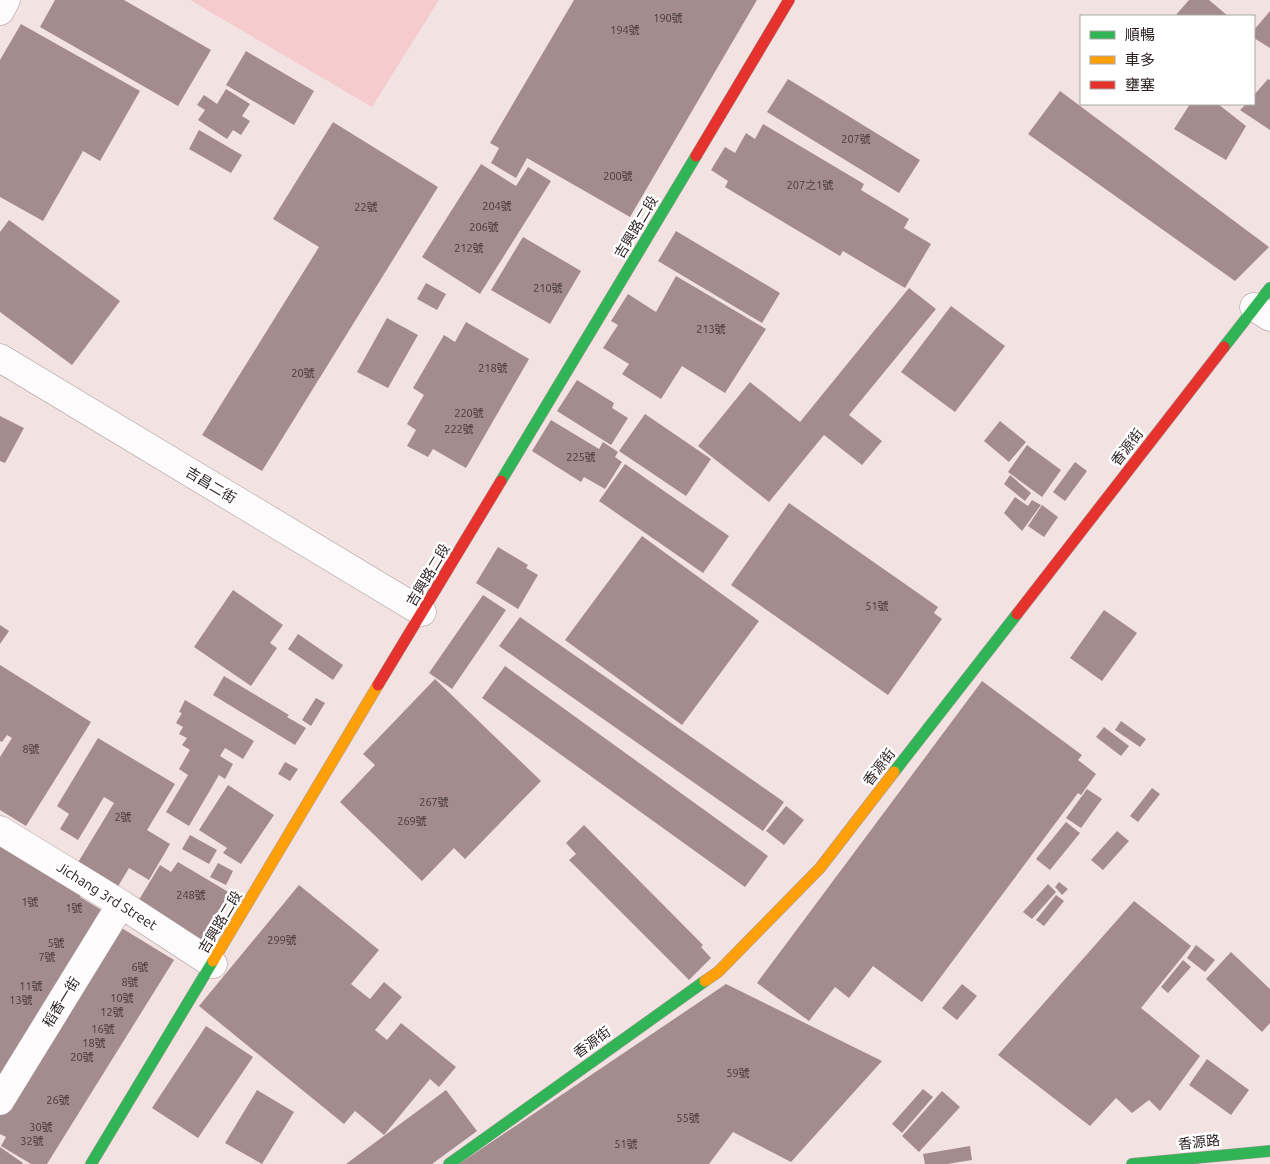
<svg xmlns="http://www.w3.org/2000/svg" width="1270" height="1164" viewBox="0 0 1270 1164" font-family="Ubuntu,'Noto Sans TC',sans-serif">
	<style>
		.green { fill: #f6cbcd }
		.building { fill: #a48b8e }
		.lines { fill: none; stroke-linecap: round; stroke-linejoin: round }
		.street-casing { stroke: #a79a9a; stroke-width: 29 }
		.fast-casing { stroke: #a79a9a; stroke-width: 12 }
		.slow-casing { stroke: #a79a9a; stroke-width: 12 }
		.jam-casing { stroke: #a79a9a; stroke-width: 12 }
		.street { stroke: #fdfbfb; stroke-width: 28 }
		.fast { stroke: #30b455; stroke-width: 11 }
		.slow { stroke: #ff9f0a; stroke-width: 11 }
		.jam { stroke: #e5322d; stroke-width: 11 }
		.labels { text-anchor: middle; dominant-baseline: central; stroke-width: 5; stroke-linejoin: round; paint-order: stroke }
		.number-label { font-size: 11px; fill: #48383a }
		.street-label { font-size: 14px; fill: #291d1e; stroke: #fff }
	</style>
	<rect width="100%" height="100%" fill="#f3e2e2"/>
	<path class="green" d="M190,0H439L372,107Z"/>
	<path class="building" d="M55,0H124L211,50L178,106L40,27Z
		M574,0H757L630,217L527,158L516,178L491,163L499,148L490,143Z
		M1189,0H1209L1228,16H1175Z
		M1270,11V48L1254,38V30Z
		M21,24L140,91L100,161L83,151L43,221L0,197V60Z
		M246,51L314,91L294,125L226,85Z
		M788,79L920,160L899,193L767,112Z
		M1268,79L1270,80V130L1240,110L1246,104H1254V95Z
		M226,89L250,104L242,116L250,121L241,135L233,130L227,139L198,120L205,110L197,105L204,95L217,104Z
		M1060,91L1269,247L1235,281L1028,134Z
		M1190,104H1218L1246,126L1226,160L1174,129Z
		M333,122L438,187L262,471L202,435L319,247L273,219Z
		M763,124L864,184L861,190L909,219L904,228L931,244L905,288L843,251L840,256L725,187L728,181L711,170L725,147L735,153L746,133L755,139Z
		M199,130L242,155L231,173L189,149Z
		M481,164L516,186L528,167L551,181L480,294L422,257Z
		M9,220L120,301L72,365L0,312V232Z
		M676,231L780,293L762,323L658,261Z
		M523,237L581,271L550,324L491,290Z
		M676,276L766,329L725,393L682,366L661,399L622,374L629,364L603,348L618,325L611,321L628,294L656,312Z
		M426,283L446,294L437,310L417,299Z
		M909,288L936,309L849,415L882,441L862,465L824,435L769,502L698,446L750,382L800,422Z
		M951,306L1005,346L955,412L901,372Z
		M387,318L418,335L388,388L357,372Z
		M466,322L529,359L466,468L433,449L428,457L407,446L416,430L407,424L424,395L413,388L444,335L455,342Z
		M577,380L614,403L612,408L628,418L611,445L557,411Z
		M645,414L711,459L686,496L619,451Z
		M0,416L24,428L5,463L0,461Z
		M551,420L599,449L603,442L618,452L615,457L622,462L605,489L584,477L581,482L532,451Z
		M1000,421L1026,442L1009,462L984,441Z
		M1027,445L1061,470L1042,497L1008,472Z
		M1075,462L1087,471L1065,501L1053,492Z
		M625,464L729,536L703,573L599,501Z
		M1010,475L1031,493L1025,501L1004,484Z
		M1015,497L1028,506L1032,500L1041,505L1022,531L1004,513Z
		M789,503L938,607L934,613L942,619L888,695L731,585Z
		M1042,505L1058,517L1044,537L1028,526Z
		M642,536L759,621L682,725L565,640Z
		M498,547L528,565L526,568L538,575L518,609L476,583Z
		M233,590L283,625L270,643L277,648L251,686L194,647Z
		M483,595L506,610L452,689L429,673Z
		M1104,610L1137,633L1102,681L1070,658Z
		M520,617L784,802L763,831L499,646Z
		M0,625L9,631L0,644Z
		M298,634L343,665L333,680L288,649Z
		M0,665L91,722L26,826L0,810V757L12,738L7,735L2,742L0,741Z
		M505,666L768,856L745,887L482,698Z
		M224,676L289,715L287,717L306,728L295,745L213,695Z
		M435,679L541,781L465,859L454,848L422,881L340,802L375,765L363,754Z
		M982,681L1082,755L1078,760L1096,774L1081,795L1078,793L922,1002L873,966L849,998L835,987L809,1021L757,983Z
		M316,698L325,703L311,726L302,720Z
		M185,700L254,741L243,759L225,748L220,756L233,764L225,779L219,775L189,826L166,812L188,775L179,769L190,750L182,745L187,738L179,734L183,727L176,723L182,713L179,712Z
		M1121,721L1146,739L1140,747L1115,730Z
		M1104,727L1129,746L1121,756L1096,737Z
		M98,738L175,784L147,830L170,844L149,880L129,868L114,893L74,869L114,803L104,797L78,840L60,829L69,814L57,806Z
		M285,762L298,769L290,781L278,774Z
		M228,785L274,815L241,864L223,853L227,848L199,830Z
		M1152,788L1160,794L1138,822L1130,816Z
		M1087,789L1102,799L1081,828L1066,818Z
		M786,806L804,820L784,845L766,831Z
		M1066,822L1080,833L1050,870L1036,859Z
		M584,825L703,945L701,947L711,958L689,980L569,860L576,854L566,843Z
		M1117,831L1129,841L1103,870L1091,860Z
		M190,835L217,850L209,864L182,849Z
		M0,844L88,885L80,897L108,914L0,1089Z
		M178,862L230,893L198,946L134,908L160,865L171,872Z
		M218,863L233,871L226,885L210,877Z
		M1059,882L1068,889L1062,895L1055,887Z
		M1048,884L1056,892L1032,919L1023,912Z
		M299,885L379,950L351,984L370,999L384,982L402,997L375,1030L387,1040L401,1023L456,1067L439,1087L430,1079L384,1135L355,1111L344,1124L199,1006Z
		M1056,895L1064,901L1044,926L1036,920Z
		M1134,901L1191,946L1141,1008L1200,1056L1160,1111L1149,1100L1132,1113L1116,1098L1090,1126L998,1055Z
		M115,924L174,960L47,1164H31L1,1146L6,1137L0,1134V1110Z
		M1196,945L1215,960L1205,972L1187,958Z
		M1231,952L1270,989V1023L1262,1032L1206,979Z
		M1183,960L1191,967L1168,993L1161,987Z
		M726,984L882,1061L791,1162L733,1132L709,1164H459Z
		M962,984L977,996L957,1020L942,1008Z
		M206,1026L253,1057L198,1138L152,1108Z
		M1207,1059L1249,1090L1231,1115L1189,1085Z
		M923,1089L933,1097L902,1133L892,1124Z
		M257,1090L294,1112L262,1164L225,1143Z
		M446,1090L477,1131L432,1164H346Z
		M942,1091L960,1107L919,1152L902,1136Z
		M970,1146L972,1160L947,1164H925L923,1154Z
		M0,1147L23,1163L22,1164H0Z"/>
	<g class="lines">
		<defs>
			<path id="street" d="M0,11L6,0
				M1254,307L1270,317
				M0,358L422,612
				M0,830L121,904L213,964
				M0,1101L121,904"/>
			<path id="fast" d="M1224,347L1270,288
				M501,481L696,156
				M894,772L1017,614
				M91,1164L213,961
				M449,1164L705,981
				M1132,1164L1270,1151"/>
			<path id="slow" d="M213,961L378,685
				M705,981L718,972L820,868L894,772"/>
			<path id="jam" d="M696,156L789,0
				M1017,614L1224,347
				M378,685L501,481"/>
		</defs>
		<use href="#street" class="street-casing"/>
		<use href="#fast" class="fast-casing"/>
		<use href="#slow" class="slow-casing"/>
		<use href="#jam" class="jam-casing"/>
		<use href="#street" class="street"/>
		<use href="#fast" class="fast"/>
		<use href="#slow" class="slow"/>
		<use href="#jam" class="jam"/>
	</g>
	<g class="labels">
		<g class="number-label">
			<text x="668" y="18">190號</text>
			<text x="625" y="30">194號</text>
			<text x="856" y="139">207號</text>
			<text x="618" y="176">200號</text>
			<text x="810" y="185">207之1號</text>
			<text x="497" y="206">204號</text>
			<text x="366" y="207">22號</text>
			<text x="484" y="227">206號</text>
			<text x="469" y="248">212號</text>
			<text x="548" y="288">210號</text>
			<text x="711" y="329">213號</text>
			<text x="493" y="368">218號</text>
			<text x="303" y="373">20號</text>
			<text x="469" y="413">220號</text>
			<text x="459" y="429">222號</text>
			<text x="581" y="457">225號</text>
			<text x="877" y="606">51號</text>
			<text x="31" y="749">8號</text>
			<text x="434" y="802">267號</text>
			<text x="123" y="817">2號</text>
			<text x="412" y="821">269號</text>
			<text x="191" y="895">248號</text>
			<text x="30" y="902">1號</text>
			<text x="74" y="908">1號</text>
			<text x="282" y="940">299號</text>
			<text x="56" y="943">5號</text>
			<text x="47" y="957">7號</text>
			<text x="140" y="967">6號</text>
			<text x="130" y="982">8號</text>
			<text x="31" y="986">11號</text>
			<text x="122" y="998">10號</text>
			<text x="21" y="1000">13號</text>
			<text x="112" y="1012">12號</text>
			<text x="103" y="1029">16號</text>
			<text x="94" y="1043">18號</text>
			<text x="82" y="1057">20號</text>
			<text x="738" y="1073">59號</text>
			<text x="58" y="1100">26號</text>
			<text x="688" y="1118">55號</text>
			<text x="41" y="1127">30號</text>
			<text x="32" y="1141">32號</text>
			<text x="626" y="1144">51號</text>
		</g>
		<g class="street-label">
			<text transform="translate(636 227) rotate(-59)">吉興路二段</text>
			<text transform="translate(1127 447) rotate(-52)">香源街</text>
			<text transform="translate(211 485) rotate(31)">吉昌二街</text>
			<text transform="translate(428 575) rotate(-59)">吉興路二段</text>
			<text transform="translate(879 767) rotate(-52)">香源街</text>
			<text transform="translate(107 896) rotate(32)">Jichang 3rd Street</text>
			<text transform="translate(220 922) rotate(-59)">吉興路二段</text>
			<text transform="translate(61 1002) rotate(-58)">稻香一街</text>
			<text transform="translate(592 1042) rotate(-36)">香源街</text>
			<text transform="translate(1199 1142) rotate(-6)">香源路</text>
		</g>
	</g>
	<rect x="1080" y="15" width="175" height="90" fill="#ffffff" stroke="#a9a5a5"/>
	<rect x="1090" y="31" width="25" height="8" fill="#30b455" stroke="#a9a5a5"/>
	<text x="1125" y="40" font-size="15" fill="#291d1e">順暢</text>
	<rect x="1090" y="56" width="25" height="8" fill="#ff9f0a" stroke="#a9a5a5"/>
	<text x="1125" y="65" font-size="15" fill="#291d1e">車多</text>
	<rect x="1090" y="81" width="25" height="8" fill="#e5322d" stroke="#a9a5a5"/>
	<text x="1125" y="90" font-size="15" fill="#291d1e">壅塞</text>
</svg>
